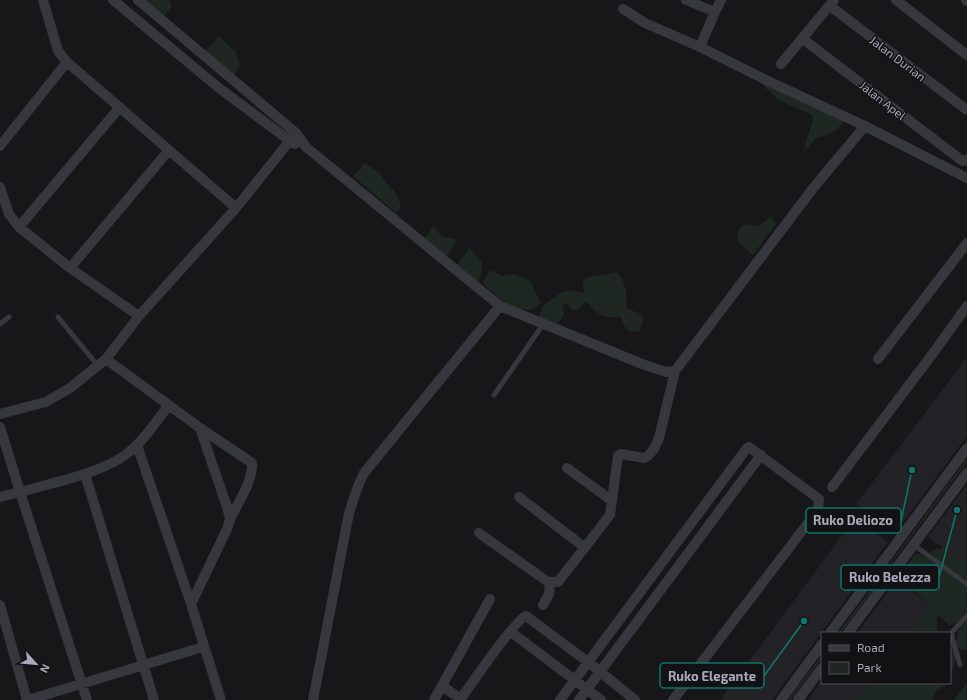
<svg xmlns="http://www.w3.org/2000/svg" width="967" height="700" viewBox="0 0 967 700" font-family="'Exo 2',sans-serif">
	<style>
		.built { fill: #232226 }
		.green { fill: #1e2721 }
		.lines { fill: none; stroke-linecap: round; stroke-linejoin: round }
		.lane { stroke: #37373e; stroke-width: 5 }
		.street { stroke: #37373e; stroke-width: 10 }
		.labels { text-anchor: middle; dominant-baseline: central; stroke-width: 3; stroke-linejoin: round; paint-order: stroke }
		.street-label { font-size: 12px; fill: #a7a9ba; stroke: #121114 }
		.leader { fill: none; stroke: #0f766e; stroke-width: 1.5 }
		.callout-dot { fill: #0f766e; stroke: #121114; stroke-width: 1.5 }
		.callout { fill: #121114; stroke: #0f766e; stroke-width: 1.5 }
		.callout-label { font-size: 13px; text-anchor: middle; font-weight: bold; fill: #a7a9ba }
	</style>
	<rect width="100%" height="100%" fill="#171619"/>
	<path class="built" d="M967,357V436L895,533L856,504Z
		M967,484V555L962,561L928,537Z
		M855,518L888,542L772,700H720Z
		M897,580L930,604L908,633H857Z
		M822,680V683H871L859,700H808Z"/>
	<path class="green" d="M141,0H169L171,3V8L162,18Z
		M219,36L236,53L240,66L233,76L205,52Z
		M763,83L844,120C839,130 827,137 816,138L804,152L807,138L813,120L812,115L778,100L773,94L765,88Z
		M365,163L378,172L386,182L397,194L401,207L396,213L353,176Z
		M771,217L776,224L753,255L738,242C737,234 738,228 745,224L758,226Z
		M434,226L441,236L445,238L449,237L457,240L446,257L424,239Z
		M469,248L482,262V271L478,282L457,265Z
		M490,270L502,276L510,274L517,275L530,281L541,303C538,305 536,308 533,309C514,314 494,294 482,283Z
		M616,272L622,278L626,290L627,309L639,313L644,318L640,331L631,332L624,326L622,319L619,316C606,320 595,313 587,302L583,304L580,308L577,310L571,309L568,304L563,305L564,315L558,323L547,322L539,316L543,306L556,296L563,292L571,290L584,293L583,282L585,278Z
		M967,458V462L891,564H890V563Z
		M943,547L962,561L967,555V581L937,559L930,552L937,548L940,550Z
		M915,554H921L967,586V613L956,623L949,625L937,614V633H908L930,604L908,586L906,587L897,580Z
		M878,579L880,581L841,633H838Z
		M967,620V649L961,650L956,645L958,631Z
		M950,649L954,650C956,661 955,667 950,677Z
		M822,655V658L791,700H788Z
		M871,683H947L935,693L932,700H859Z
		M967,683V700H953L955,698Z"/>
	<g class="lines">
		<path class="lane" d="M58,317L98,366
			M0,324L9,317
			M494,395L544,323
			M914,545L967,584
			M960,665L952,637V632L967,616"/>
		<path class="street" d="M43,0L58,51L67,62L236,208
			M113,0L219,88L290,141L295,144
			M138,0L296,133L306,147L500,306L642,364L666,372L675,371L814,187L865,126
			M686,0L715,12L721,0
			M896,0L967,55
			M966,0L967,1
			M830,6L967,110
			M623,9L645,23L700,47L768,81L865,126L967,178
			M803,39L961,160L963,161L967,159
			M700,47L715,12
			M781,64L834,0
			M0,146L67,62
			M0,187L9,214L19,227L70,268L139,316
			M19,227L120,107
			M70,268L169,150
			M106,359L200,428L252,463C253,481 238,503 230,519
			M878,359L967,243
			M0,414L46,402L70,388L106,359L139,316L236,208L296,133
			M0,427L20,492C52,483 104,473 129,452C145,440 156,421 169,405
			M137,445L191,604L221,700
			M567,468L611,500
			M85,474L154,700
			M832,487L934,352L967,306
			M0,497L20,492L87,700
			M519,497L584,547
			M479,533L548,582H558L610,515L618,456L621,454L644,458L648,456L654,449L659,438L675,371
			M191,604L227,529L230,519L227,507L200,428
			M0,605L27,700
			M543,605L549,594L550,583
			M511,632L601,700
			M830,633L967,448
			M848,633L967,473
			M442,686L461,699
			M28,700L203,647
			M313,700L348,518C352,502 357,487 364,473L500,306
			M434,700L490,599
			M460,700C469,687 516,619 526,616L588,662L635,700
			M560,700L747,448L749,447L819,499L818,510L673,700
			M579,700L761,455
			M781,700L822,644
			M798,700L822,668"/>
	</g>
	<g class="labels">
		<g class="street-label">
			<text transform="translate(898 58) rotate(37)">Jalan Durian</text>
			<text transform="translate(883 100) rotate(38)">Jalan Apel</text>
		</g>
	</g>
	<path class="leader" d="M912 470L901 521M957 510L939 577M804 621L764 676"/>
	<g class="callout-dot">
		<circle cx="912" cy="470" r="4"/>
		<circle cx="957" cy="510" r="4"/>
		<circle cx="804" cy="621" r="4"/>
	</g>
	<g class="callout">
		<rect x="806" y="508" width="95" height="25" rx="4"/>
		<rect x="841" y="565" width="98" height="25" rx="4"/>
		<rect x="660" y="663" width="104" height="25" rx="4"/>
	</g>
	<g class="callout-label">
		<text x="853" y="525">Ruko Deliozo</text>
		<text x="890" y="582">Ruko Belezza</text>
		<text x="712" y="681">Ruko Elegante</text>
	</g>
	<rect x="821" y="632" width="130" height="52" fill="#121114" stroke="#4e4e56"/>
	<rect x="829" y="645" width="20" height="6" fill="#37373e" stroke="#4e4e56"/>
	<text x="857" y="652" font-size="12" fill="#a7a9ba">Road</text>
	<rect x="829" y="662" width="20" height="12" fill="#1e2721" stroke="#4e4e56"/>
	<text x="857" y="672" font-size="12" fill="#a7a9ba">Park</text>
	<g transform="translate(36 664) rotate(117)" stroke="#121114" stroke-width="3" paint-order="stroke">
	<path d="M0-3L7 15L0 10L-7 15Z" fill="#a7a9ba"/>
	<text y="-6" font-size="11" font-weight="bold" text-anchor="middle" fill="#a7a9ba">N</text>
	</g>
</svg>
